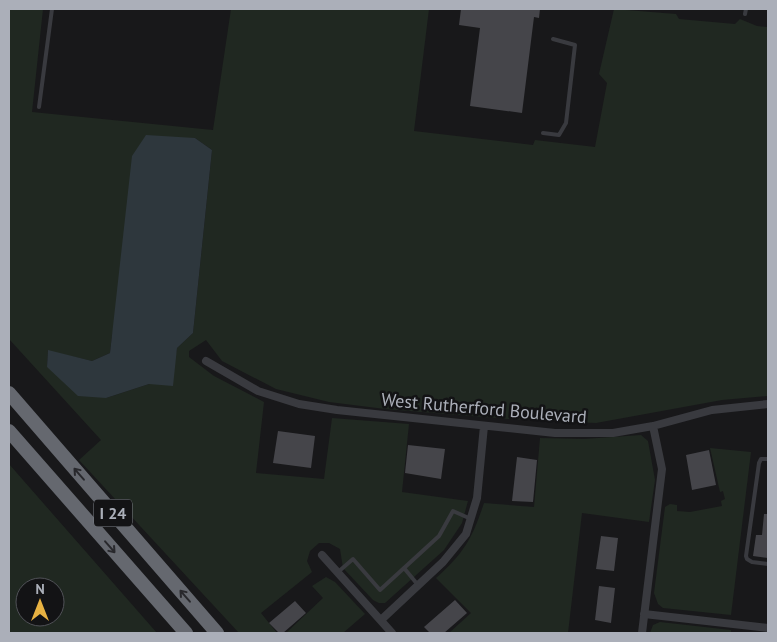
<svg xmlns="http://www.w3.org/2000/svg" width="777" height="642" viewBox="0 0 777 642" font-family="'PT Sans',sans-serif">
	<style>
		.green { fill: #202821; fill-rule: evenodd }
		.water { fill: #2e373d }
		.building { fill: #45454a }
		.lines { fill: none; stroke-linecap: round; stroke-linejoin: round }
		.lane { stroke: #393a3f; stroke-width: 4 }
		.street { stroke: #393a3f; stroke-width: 8 }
		.highway { stroke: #65686f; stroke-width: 14 }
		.oneway { stroke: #28282c }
		.labels { text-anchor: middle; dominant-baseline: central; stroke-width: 5; stroke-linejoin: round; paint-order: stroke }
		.shield { fill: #131315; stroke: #7d8088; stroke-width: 1 }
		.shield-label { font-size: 16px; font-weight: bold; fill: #abafb9 }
		.street-label { font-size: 18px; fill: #abafb9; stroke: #131315 }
	</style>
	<rect width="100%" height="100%" fill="#18181a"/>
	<path class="green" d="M9,9H43L32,112L213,130L231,9H429L414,131L533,145L535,140L595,147L607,83L599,74L614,9L676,14L679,19L735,24L740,19L757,26L768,27V396L722,400L596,423L508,419L385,409L329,402L276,389L222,361L206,340L189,351V357L214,376L264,402L256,473L324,479L332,418L409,424L402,492L468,501L462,523L444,550L385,603H379L373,600L343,568L340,549L329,543H319L310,551L307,561L312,572L261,613L277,633H239L79,460L101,440L9,339ZM195,138L212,150L193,333L177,348L174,364L149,384L106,398L47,367L48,351L92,361L110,353L112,335Z
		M641,435L648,441L655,480L649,522L582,513L568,633H449L471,613L436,578C464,553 472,539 484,503L534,507L540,438L584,439Z
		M710,448L751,452L731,615L663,608L658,604L654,593L665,507L670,504L677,505V511L690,512L722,506L721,501L725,499L723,491L720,492Z
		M9,464L157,633H9ZM25,587H55V617H25Z
		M326,577L335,582L365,614L343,633H286L323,598L312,586Z
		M660,622L731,630V633H650L653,625Z"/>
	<path class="water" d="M146,135L195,138L212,150L193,333L177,348L173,386L149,384L106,398L78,396L47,367L48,350L92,361L110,353L132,156Z"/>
	<path class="building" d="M461,9H540L539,18L534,17L522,113L470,106L480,28L459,25Z
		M278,431L315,436L311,468L273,463Z
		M408,445L445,449L441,479L405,473Z
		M709,450L716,485L692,490L686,455Z
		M517,457L537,460L533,502L512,501Z
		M764,514H768V558L753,556L756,535H762Z
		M601,536L618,538L614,571L596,569Z
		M599,586L615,588L611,623L595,620Z
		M455,600L467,613L444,633H430L424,627Z
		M295,601L306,613L283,633H279L269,623Z"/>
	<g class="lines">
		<path class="lane" d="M745,14L746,9
			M39,107L52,9
			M543,133L559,135L566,123L575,45L553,39
			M768,459H761L759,463L746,556L747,559L752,562L768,564
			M404,568L418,585
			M338,572L353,559L380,590L439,536L453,511L471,519"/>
		<path class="street" d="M206,361L258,391L299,404L337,410L555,433H613L653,426L712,410L768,404
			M322,555L392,633
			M644,614L768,628
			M381,620L443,562L466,534L477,498L484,426
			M642,633L662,469L653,426"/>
		<path class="highway" d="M9,393L217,633
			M9,431L186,633"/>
	</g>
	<defs><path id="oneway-shaft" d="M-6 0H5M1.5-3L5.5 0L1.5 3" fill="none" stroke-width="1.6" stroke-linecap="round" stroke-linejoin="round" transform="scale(1.25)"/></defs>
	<g class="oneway">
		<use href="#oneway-shaft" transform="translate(79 474) rotate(-131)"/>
		<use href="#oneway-shaft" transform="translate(110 547) rotate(49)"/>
		<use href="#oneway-shaft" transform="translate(185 596) rotate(-131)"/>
	</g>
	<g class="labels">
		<rect class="shield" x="94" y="499.5" width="38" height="27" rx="4"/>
		<g class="shield-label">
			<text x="113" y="513">I 24</text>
		</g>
		<g class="street-label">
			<text transform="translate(484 408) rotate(5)">West Rutherford Boulevard</text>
		</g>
	</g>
	<rect width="777" height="642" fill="none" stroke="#abafb9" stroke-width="20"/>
	<g transform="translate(40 602)"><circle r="24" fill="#131315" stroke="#505157"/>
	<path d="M0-4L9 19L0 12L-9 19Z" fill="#e8b242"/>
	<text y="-8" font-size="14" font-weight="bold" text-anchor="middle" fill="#abafb9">N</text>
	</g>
</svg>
